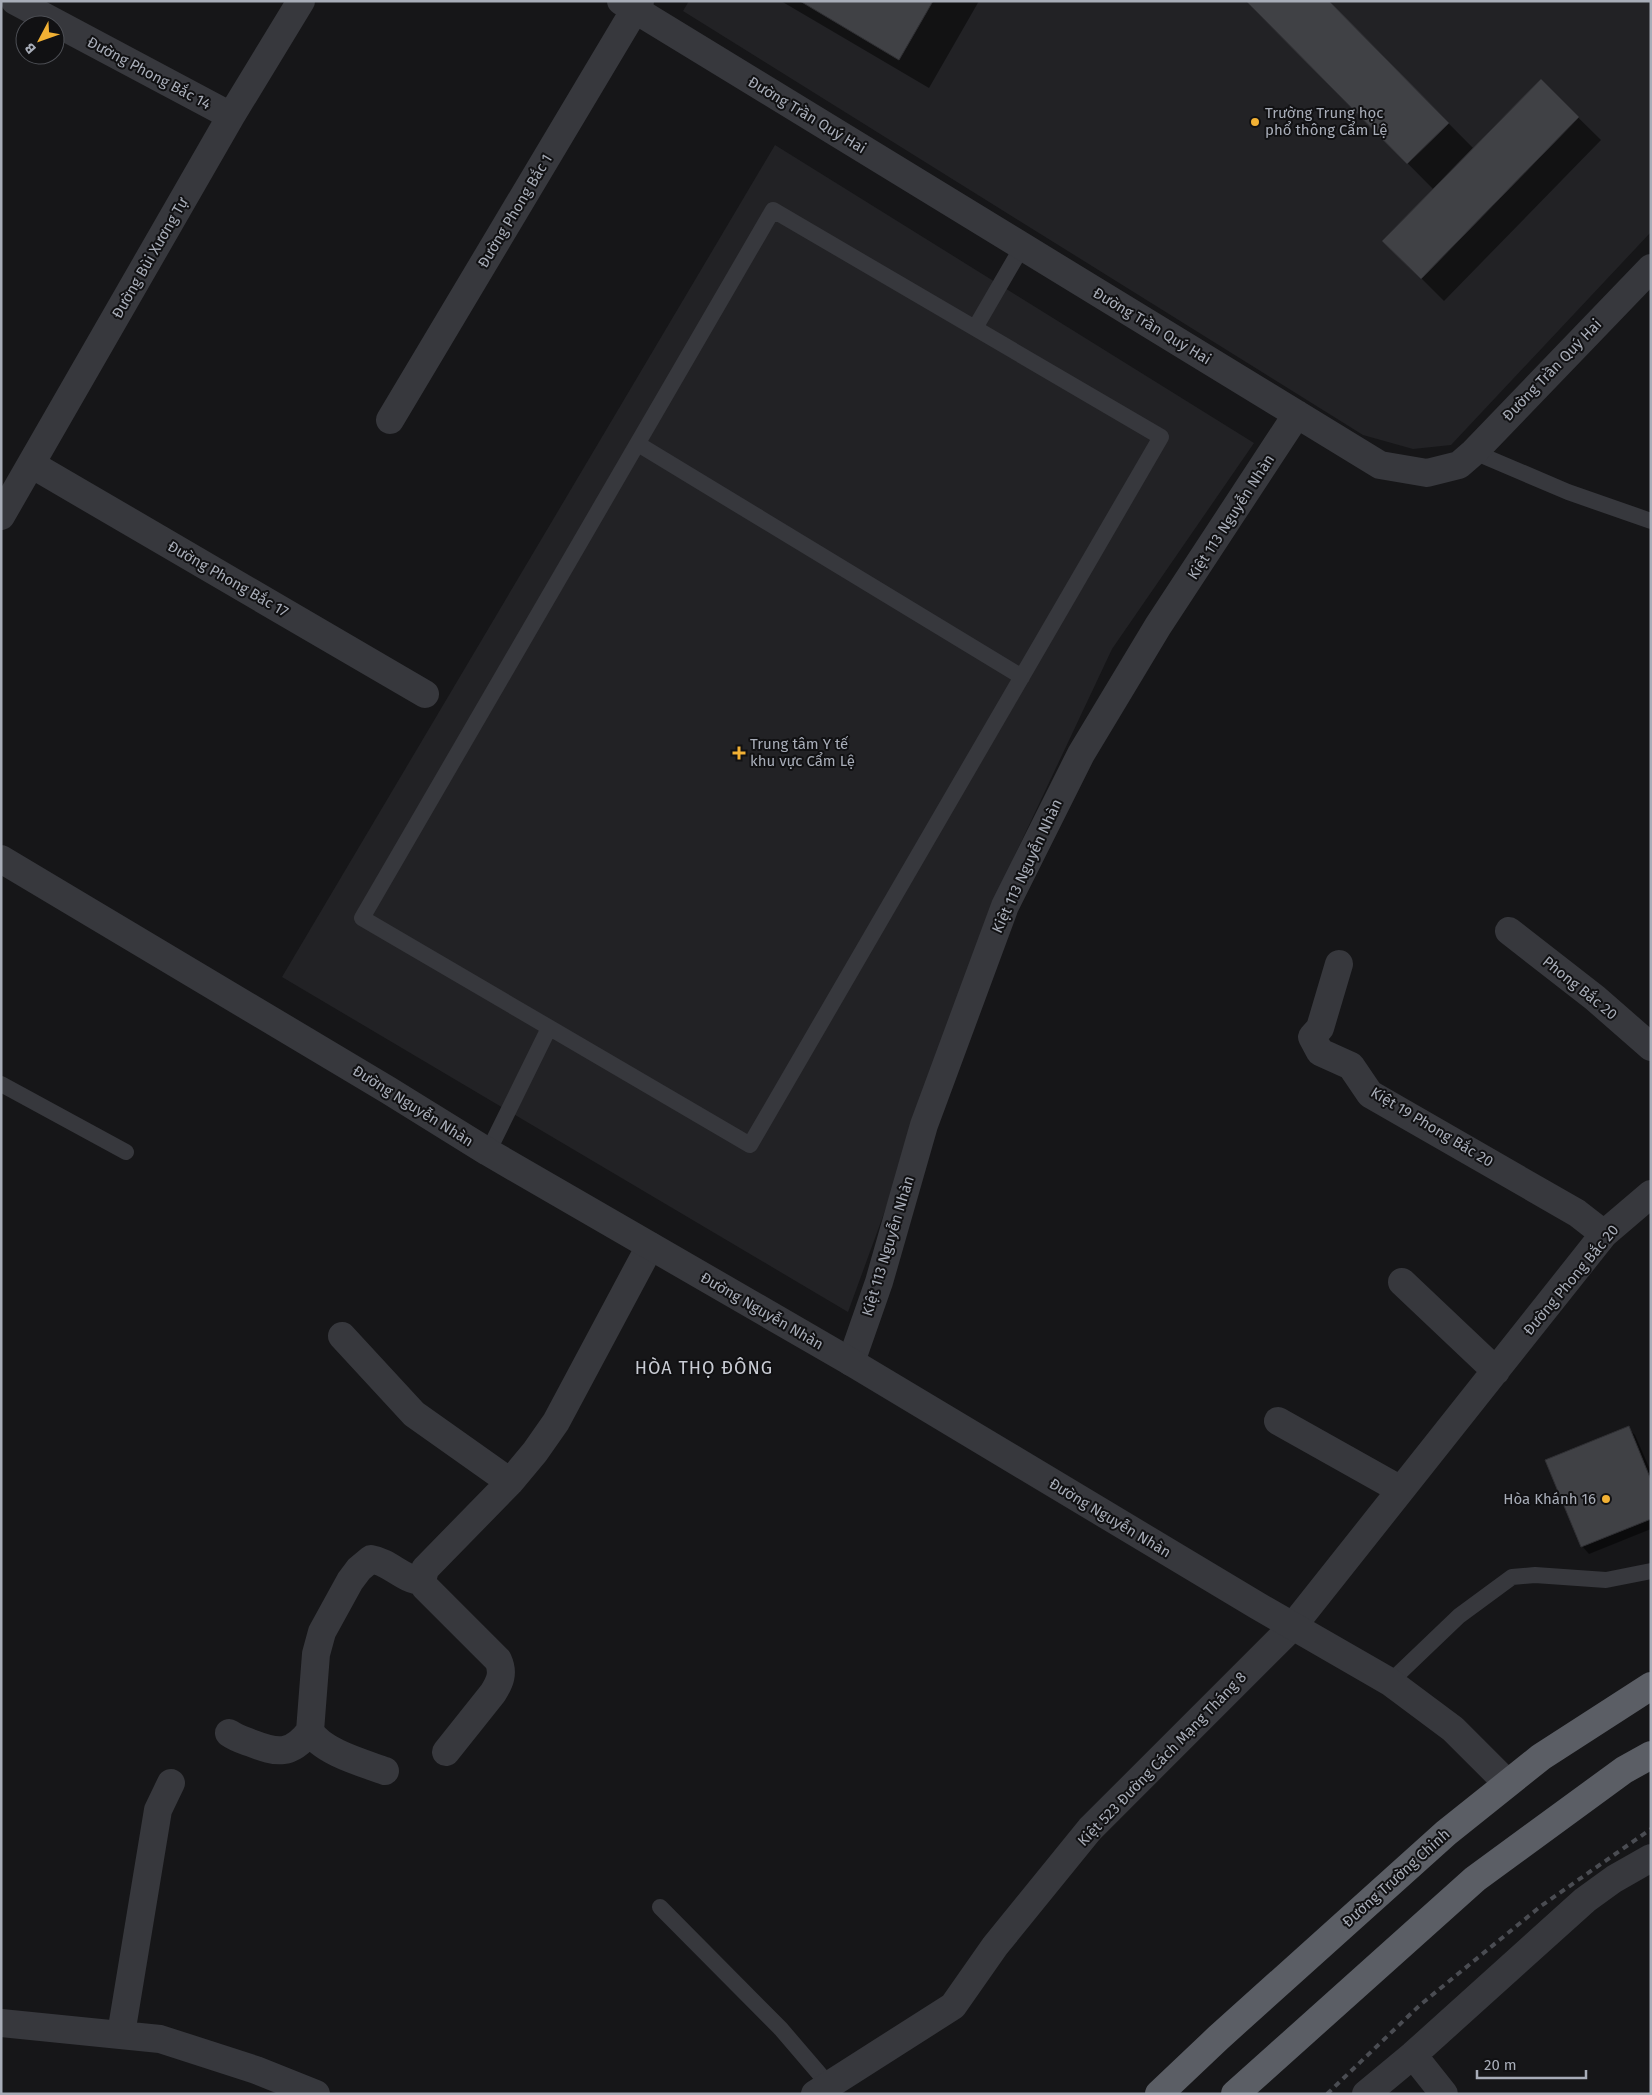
<svg xmlns="http://www.w3.org/2000/svg" width="1652" height="2095" viewBox="0 0 1652 2095" font-family="'Fira Sans',sans-serif">
	<style>
		.built { fill: #222225 }
		.shadow { fill: #0007 }
		.building { fill: #404145; stroke: #303034 }
		.lines { fill: none; stroke-linecap: round; stroke-linejoin: round }
		.service { stroke: #37383d; stroke-width: 16 }
		.minor { stroke: #37383d; stroke-width: 28 }
		.tertiary { stroke: #37383d; stroke-width: 28 }
		.trunk { stroke: #5b5e65; stroke-width: 28 }
		.rail { stroke: #4a4c52; stroke-width: 4; stroke-dasharray: 6 5; stroke-linecap: butt }
		.poi-dot { fill: #f2b134; stroke: #111113; stroke-width: 2 }
		.labels { text-anchor: middle; dominant-baseline: central; stroke-width: 4; stroke-linejoin: round; paint-order: stroke }
		.street-label { font-size: 15px; fill: #a8adb8; stroke: #111113 }
		.poi-label { font-size: 15px; fill: #a8adb8; stroke: #111113; text-anchor: start }
		.quarter-label { font-size: 18px; letter-spacing: 1px; fill: #c9ccd4; stroke: #111113 }
	</style>
	<rect width="100%" height="100%" fill="#161618"/>
	<path class="built" d="M689,1H1651V232L1451,445L1413,449L1363,435L683,11Z
		M775,145L1254,443L1112,649L1014,857L848,1312L282,977Z"/>
	<path class="shadow" d="M781,1H979L929,88Z
		M1247,1H1327L1474,149L1541,81L1601,140L1444,301L1384,241L1434,190Z
		M1628,1428L1635,1435L1651,1472V1529L1589,1554L1582,1546Z"/>
	<path class="building" d="M800,1H933L899,60Z
		M1246,1H1329L1449,123L1407,164Z
		M1541,79L1579,117L1421,279L1382,241Z
		M1629,1426L1651,1480V1519L1581,1547L1545,1460Z"/>
	<g class="lines">
		<path class="service" d="M773,210L1161,437L750,1145L362,918Z
			M975,328L1022,247
			M638,444L1022,677
			M1474,452L1568,492L1651,521
			M1,1084L126,1152
			M488,1152L549,1028
			M1390,1682L1459,1616L1512,1577L1535,1575L1606,1580L1651,1571
			M660,1907L781,2029L829,2085"/>
		<path class="minor" d="M15,1L231,116
			M621,1L1380,465L1427,473L1459,465L1474,452L1651,268
			M390,420L640,1
			M31,464L425,694
			M1,516L231,116L301,1
			M1509,931L1595,998L1651,1047
			M1339,964L1320,1028L1312,1037L1320,1052L1351,1066L1370,1094L1577,1213L1604,1234
			M1402,1282L1496,1371
			M342,1336L414,1414L510,1482
			M851,1362L879,1282L924,1125L1005,906L1081,754L1158,626L1297,414
			M1278,1421L1401,1490
			M310,1731C322,1752 363,1763 385,1771
			M229,1733C236,1738 243,1740 251,1743C277,1753 291,1756 310,1731L316,1654L322,1632L350,1581L359,1569L371,1559C390,1562 403,1580 422,1581
			M446,1752L493,1693C500,1682 504,1673 498,1660L425,1587L422,1581L425,1569L510,1482L535,1452L556,1422L650,1246
			M1,2023L160,2039L256,2070L316,2094
			M121,2034L158,1810L171,1783
			M1413,2055L1444,2094
			M815,2094L953,2006L995,1946L1090,1829L1293,1626L1604,1234L1651,1194
			M1366,2094L1413,2055L1585,1900L1614,1879L1651,1858"/>
		<path class="tertiary" d="M1,859L388,1090L488,1152L851,1362L1258,1606L1390,1682L1453,1729L1507,1783"/>
		<path class="trunk" d="M1159,2094L1218,2038L1446,1833L1541,1757L1651,1686
			M1235,2094L1475,1879L1624,1770L1651,1755"/>
		<path class="rail" d="M1327,2094L1420,2005L1541,1906L1651,1829"/>
	</g>
	<g class="poi-dot">
		<circle cx="1255" cy="122" r="5"/>
		<path d="M736.5 745.5h5v5h5v5h-5v5h-5v-5h-5v-5h5z"/>
		<circle cx="1606" cy="1499" r="5"/>
	</g>
	<g class="labels">
		<g class="street-label">
			<text transform="translate(149 73) rotate(28)">Đường Phong Bắc 14</text>
			<text transform="translate(807 115) rotate(31)">Đường Trần Quý Hai</text>
			<text transform="translate(515 211) rotate(-59)">Đường Phong Bắc 1</text>
			<text transform="translate(150 258) rotate(-60)">Đường Bùi Xương Tự</text>
			<text transform="translate(1152 326) rotate(31)">Đường Trần Quý Hai</text>
			<text transform="translate(1552 370) rotate(-46)">Đường Trần Quý Hai</text>
			<text transform="translate(1231 517) rotate(-57)">Kiệt 113 Nguyễn Nhàn</text>
			<text transform="translate(228 579) rotate(30)">Đường Phong Bắc 17</text>
			<text transform="translate(1027 866) rotate(-65)">Kiệt 113 Nguyễn Nhàn</text>
			<text transform="translate(1580 988) rotate(39)">Phong Bắc 20</text>
			<text transform="translate(413 1106) rotate(32)">Đường Nguyễn Nhàn</text>
			<text transform="translate(1432 1127) rotate(31)">Kiệt 19 Phong Bắc 20</text>
			<text transform="translate(888 1246) rotate(-73)">Kiệt 113 Nguyễn Nhàn</text>
			<text transform="translate(1571 1280) rotate(-50)">Đường Phong Bắc 20</text>
			<text transform="translate(762 1311) rotate(30)">Đường Nguyễn Nhàn</text>
			<text transform="translate(1110 1518) rotate(31)">Đường Nguyễn Nhàn</text>
			<text transform="translate(1162 1759) rotate(-46)">Kiệt 523 Đường Cách Mạng Tháng 8</text>
			<text transform="translate(1396 1878) rotate(-42)">Đường Trường Chinh</text>
		</g>
		<g class="poi-label">
			<text x="1265" y="113">Trường Trung học<tspan x="1265" dy="17">phổ thông Cẩm Lệ</tspan></text>
			<text x="750" y="744">Trung tâm Y tế<tspan x="750" dy="17">khu vực Cẩm Lệ</tspan></text>
			<text x="1596" y="1499" text-anchor="end">Hòa Khánh 16</text>
		</g>
		<g class="quarter-label">
			<text x="704" y="1368">HÒA THỌ ĐÔNG</text>
		</g>
	</g>
	<rect width="1652" height="2095" fill="none" stroke="#a8adb8" stroke-width="5"/>
	<g transform="translate(40 40) rotate(229)"><circle r="24" fill="#111113" stroke="#4d4f55"/>
	<path d="M0-4L9 19L0 12L-9 19Z" fill="#f2b134"/>
	<text y="-8" font-size="14" font-weight="bold" text-anchor="middle" fill="#a8adb8">B</text>
	</g>
	<path d="M1477 2070v8h109v-8" fill="none" stroke="#a8adb8" stroke-width="2.5"/>
	<text x="1484" y="2070" font-size="15" fill="#a8adb8" stroke="#111113" stroke-width="4" paint-order="stroke">20 m</text>
</svg>
